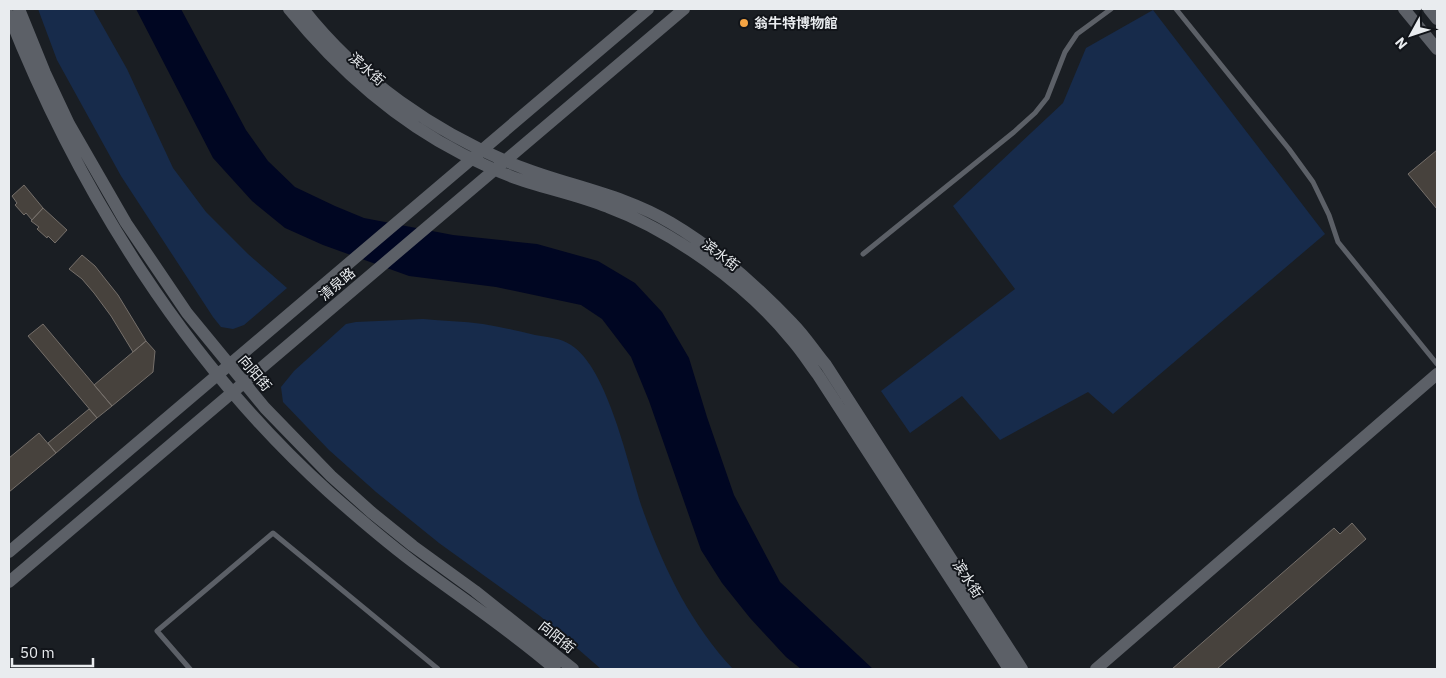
<svg xmlns="http://www.w3.org/2000/svg" width="1446" height="678" viewBox="0 0 1446 678" font-family="'IBM Plex Sans','Noto Sans SC',sans-serif">
	<style>
		.green { fill: #172b4b }
		.water { fill: #000622 }
		.building { fill: #47423d; stroke: #756f6a }
		.lines { fill: none; stroke-linecap: round; stroke-linejoin: round }
		.service { stroke: #5c6067; stroke-width: 5 }
		.tertiary { stroke: #5c6067; stroke-width: 12 }
		.poi-dot { fill: #f4a444; stroke: #111419; stroke-width: 2 }
		.labels { text-anchor: middle; dominant-baseline: central; stroke-width: 4; stroke-linejoin: round; paint-order: stroke }
		.poi-label { font-size: 14px; font-weight: bold; fill: #e9ecef; stroke: #111419; text-anchor: start }
		.street-label { font-size: 14px; fill: #e9ecef; stroke: #111419 }
	</style>
	<rect width="100%" height="100%" fill="#1a1e23"/>
	<path class="green" d="M38,9H93L127,69L173,168L206,212L248,254L287,288L244,325L233,329L221,327L213,317L121,176L57,60Z
		M1153,10L1325,234L1113,414L1088,392L1000,440L962,396L910,433L881,391L1015,289L953,206L1063,103L1086,48Z
		M423,319C443,321 463,321 483,324C501,327 518,331 535,335C547,337 561,338 571,345C610,370 629,472 645,516C666,573 692,625 733,669H601L540,616L439,543L376,492L329,450L283,402L281,387L294,371L346,324L356,322Z"/>
	<path class="water" d="M136,9H181L246,130L268,161L295,187L335,206L364,218L453,235L537,244L598,261L635,283L662,312L689,358L707,417L734,495L780,582L873,669H801L786,657L750,618L722,583L701,550L649,401L631,357L602,319L581,305L496,287L409,276L323,245L285,228L252,201L213,158Z"/>
	<path class="building" d="M1437,150V209L1408,174Z
		M24,185L43,208L32,220L26,213L24,215L15,205L17,203L12,196Z
		M43,208L67,230L55,243L48,236L47,238L37,229L39,227L31,221Z
		M82,255L95,266L106,280L118,295L146,341L133,352L111,316L94,293L82,279L69,269Z
		M43,324L112,406L97,418L28,336Z
		M146,341L155,351L153,372L112,406L94,385Z
		M89,409L97,418L56,453L48,443Z
		M39,433L56,453L9,492V458Z
		M1352,523L1366,539L1217,669H1172L1334,528L1340,534Z"/>
	<g class="lines">
		<path class="service" d="M1176,9L1289,149L1313,182L1329,215L1338,242L1437,364
			M863,254L1014,132L1035,113L1047,98L1065,52L1077,34L1111,9
			M190,669L157,631L273,533L438,669"/>
		<path class="tertiary" d="M19,9L45,73L69,124L126,223L187,313L265,408L331,476L371,512L413,546L475,591L573,669
			M289,9C337,68 394,119 462,154C478,162 494,170 510,176C542,188 576,194 608,207C673,231 747,285 791,339C801,350 809,363 818,375L1009,669
			M303,9C358,79 435,133 518,166C569,186 623,194 671,223C715,249 757,286 793,324C805,336 815,352 826,365L1022,669
			M1404,9L1437,49
			M1429,9L1437,19
			M9,15C79,192 187,364 329,492C356,516 384,540 413,562C460,597 510,630 555,669
			M9,552L648,9
			M9,582L684,9
			M1096,669L1437,374"/>
	</g>
	<circle class="poi-dot" cx="744" cy="23" r="5"/>
	<g class="labels">
		<g class="poi-label">
			<text x="754" y="23">翁牛特博物館</text>
		</g>
		<g class="street-label">
			<text transform="translate(367 69) rotate(41)">滨水街</text>
			<text transform="translate(721 255) rotate(37)">滨水街</text>
			<text transform="translate(337 284) rotate(-40)">清泉路</text>
			<text transform="translate(255 373) rotate(50)">向阳街</text>
			<text transform="translate(968 579) rotate(57)">滨水街</text>
			<text transform="translate(557 637) rotate(39)">向阳街</text>
		</g>
	</g>
	<rect width="1446" height="678" fill="none" stroke="#e9ecef" stroke-width="20"/>
	<g transform="translate(1411 35) rotate(230)" stroke="#111419" stroke-width="4" paint-order="stroke">
	<path d="M0-4L9 19L0 12L-9 19Z" fill="#e9ecef"/>
	<text y="-8" font-size="14" font-weight="bold" text-anchor="middle" fill="#e9ecef">N</text>
	</g>
	<path d="M12 658v8h81v-8" fill="none" stroke="#e9ecef" stroke-width="2.5"/>
	<text x="20" y="658" font-size="15" fill="#e9ecef" stroke="#111419" stroke-width="4" paint-order="stroke">50 m</text>
</svg>
